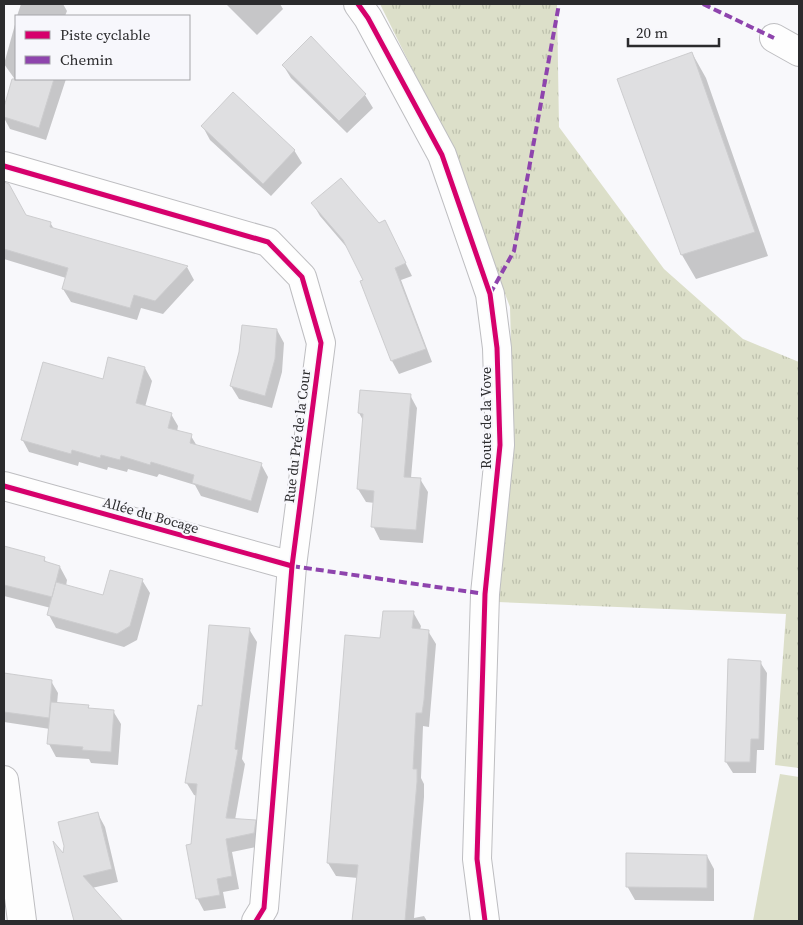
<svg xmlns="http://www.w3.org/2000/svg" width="803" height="925" viewBox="0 0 803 925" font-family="'Source Serif 4',serif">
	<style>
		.grass { fill: url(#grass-tufts) }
		.pitch { fill: #dcdfc9 }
		.shadow { fill: #0003 }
		.building { fill: #dfdfe1; stroke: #cdcdcf }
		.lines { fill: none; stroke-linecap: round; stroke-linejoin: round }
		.minor-casing { stroke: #bebec1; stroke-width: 30 }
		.minor { stroke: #fefefe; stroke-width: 28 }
		.quiet { stroke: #8e44ad; stroke-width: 4; stroke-dasharray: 8 4; stroke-linecap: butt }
		.cycleway-casing { stroke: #f7f7fc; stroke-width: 8 }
		.cycleway { stroke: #d6006c; stroke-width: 5 }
		.labels { text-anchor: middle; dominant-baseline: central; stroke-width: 4.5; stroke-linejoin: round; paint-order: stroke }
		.street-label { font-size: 14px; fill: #2b2b2d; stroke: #f7f7fc }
	</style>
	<defs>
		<pattern id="grass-tufts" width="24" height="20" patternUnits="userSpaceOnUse" patternTransform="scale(1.25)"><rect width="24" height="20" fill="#dcdfc9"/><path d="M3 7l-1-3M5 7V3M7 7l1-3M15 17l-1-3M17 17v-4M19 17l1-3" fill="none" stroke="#bdc0ad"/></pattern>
	</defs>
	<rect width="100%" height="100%" fill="#f8f8fb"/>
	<path class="grass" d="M380,4H557L559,127L664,269L743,339L799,362V768L775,765L786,614L498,602L513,414L510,307L442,129Z"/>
	<path class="pitch" d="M780,774L799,777V921H753Z"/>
	<path class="shadow" d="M21,4H63L67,11L65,16H17Z
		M226,4H280L283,9L257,35Z
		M16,21V79H66L46,140L10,129L4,118V111L14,78L4,64Z
		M311,38L365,95L373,108L347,133L291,78L283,65Z
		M692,53L706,78L768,256L696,279L682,255Z
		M203,127L294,150L302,163L271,196L210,140Z
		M10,203L26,216L51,224L54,229L187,267L194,280L163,314L141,308L137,320L71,302L63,289L66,278L4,259V207Z
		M313,204L379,224L385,222L412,276L401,280L432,362L399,374L392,361L362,282L364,281L349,250L320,216Z
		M277,330L284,343L282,372L272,408L239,399L231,386Z
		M145,368L152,381L145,407L171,414L178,426L177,432L191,436L197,446L261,464L268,477L258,513L201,496L195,485L159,474L157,477L128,469L127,472L108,467L107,470L79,462L78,466L29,452L22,439L103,380Z
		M410,395L417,408L411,478L420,479L428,492L423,543L380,540L373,526L375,503L366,502L358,489L364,422L359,413Z
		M5,548L44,558L47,564L60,567L67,580L66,586L103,596L142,580L150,593L137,640L124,647L56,628L49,615L51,608L4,596Z
		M413,612L421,626L420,630L428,631L436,644L429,727L423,726L421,778L424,784V797L414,918L424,916L427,921H353L358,878L336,876L328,863L346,637L381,639Z
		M249,629L257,642L242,759L245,764L235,820L255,821L262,834L261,846L232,852L239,889L223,892L226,908L204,911L197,898L192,845L197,796L194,795L186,782L204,707Z
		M760,662L767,673L764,750H757L756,773H733L726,762Z
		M4,674L51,681L58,693L57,704L88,706L90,710L113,711L121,724L118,765L91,763L89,759L56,757L49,744L50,729L4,722Z
		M98,814L105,827L118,882L92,888L121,921H75L55,846L64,855L65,846Z
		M707,856L714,869V901L635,900L627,886Z"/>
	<path class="building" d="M311,36L366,94L339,121L282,65Z
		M692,52L755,232L681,255L617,79Z
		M12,79H54L39,128L4,117V107Z
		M233,92L295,150L263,184L201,126Z
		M341,178L379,223L385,220L406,263L395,268L426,349L391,361L360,281L363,280L343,240L311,203Z
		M4,182L9,184L26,215L51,222L50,227L188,266L155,301L134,295L130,308L62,289L68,268L4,249Z
		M242,325L277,329L275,359L265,396L230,386L239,352Z
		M108,357L145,367L136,403L172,413L168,428L192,434L190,443L262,463L251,501L192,483L194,475L151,462L150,465L121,456L120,460L101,455L100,458L72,450L71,454L21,440L43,362L103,379Z
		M360,390L411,394L404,477L421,478L416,530L371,527L374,491L357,489L363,414L358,413Z
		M4,546L45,557L44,561L60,566L52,597L4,585Z
		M110,570L143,579L130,626L117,634L47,615L56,582L103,595Z
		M383,611H414L412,628L429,630L424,700L422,713H416L413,769H417V782L405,921H352L358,865L327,863L345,635L380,638Z
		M209,625L250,628L235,749L238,750L236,761L226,818L256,820L254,833L226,839L232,876L217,879L220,895L196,899L186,845L191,844L197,784L185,783L198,705L202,706Z
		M728,659L761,661L759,739H751L750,762H725Z
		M4,673L52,680L49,718L4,712Z
		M51,702L89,705L88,708L114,710L111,752L82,750L83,747L47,744Z
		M98,812L112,869L83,876L123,921H74L53,841L63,853L64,846L58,822Z
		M626,853L707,855V888L626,887Z"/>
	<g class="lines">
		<defs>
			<path id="minor" d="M358,4L368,18L442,155L490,294L497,348L500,445L485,594L477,859L485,921
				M774,38L799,52
				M4,166L268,242L302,277L321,343L292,566L264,908L256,921
				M4,486L292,566
				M4,780L22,921"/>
		</defs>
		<use href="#minor" class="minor-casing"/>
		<use href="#minor" class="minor"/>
		<path class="quiet" d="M703,4L774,38
			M490,294L514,251L559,4
			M292,566L485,594"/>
		<defs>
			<path id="cycleway" d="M358,4L368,18L442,155L490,294L497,348L500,445L485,594L477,859L485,921
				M4,166L268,242L302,277L321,343L292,566L264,908L256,921
				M4,486L292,566"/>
		</defs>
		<use href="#cycleway" class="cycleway-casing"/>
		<use href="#cycleway" class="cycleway"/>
	</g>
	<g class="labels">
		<g class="street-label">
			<text transform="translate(486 418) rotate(-90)">Route de la Vove</text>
			<text transform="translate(297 436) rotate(-83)">Rue du Pré de la Cour</text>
			<text transform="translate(151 515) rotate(16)">Allée du Bocage</text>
		</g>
	</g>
	<rect width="803" height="925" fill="none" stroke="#2b2b2d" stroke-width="10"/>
	<rect x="15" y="15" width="175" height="65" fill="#f7f7fc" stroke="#a5a5a9"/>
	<rect x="25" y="31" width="25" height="8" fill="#d6006c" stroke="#a5a5a9"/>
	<text x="60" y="40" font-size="15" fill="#2b2b2d">Piste cyclable</text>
	<rect x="25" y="56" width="25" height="8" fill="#8e44ad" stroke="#a5a5a9"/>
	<text x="60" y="65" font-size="15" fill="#2b2b2d">Chemin</text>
	<path d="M628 38v8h91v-8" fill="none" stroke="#2b2b2d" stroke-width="2.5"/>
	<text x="636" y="38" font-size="15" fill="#2b2b2d" stroke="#f7f7fc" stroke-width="4" paint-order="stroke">20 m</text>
</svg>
